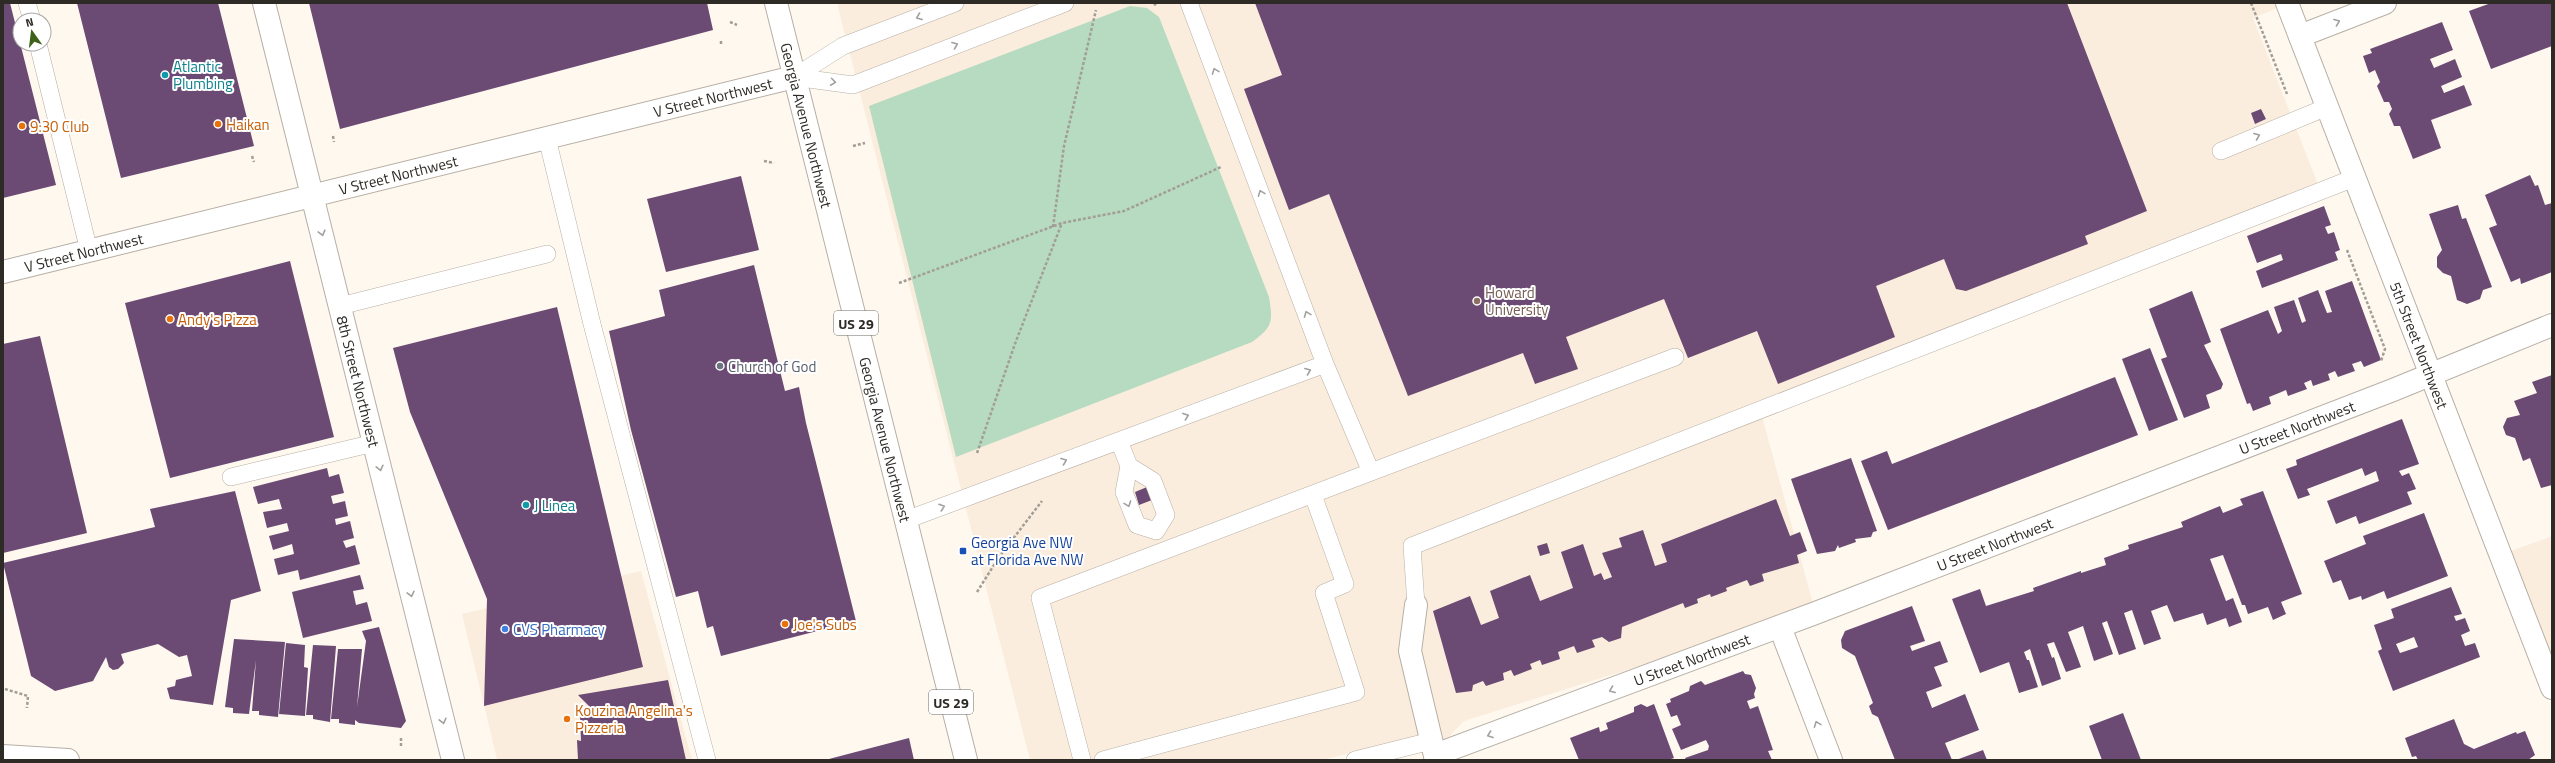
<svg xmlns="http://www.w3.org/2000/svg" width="2555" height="763" viewBox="0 0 2555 763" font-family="'Titillium Web',sans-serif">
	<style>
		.built { fill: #fbeddd }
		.green { fill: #b6dbc1 }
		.building { fill: #6b4a74; fill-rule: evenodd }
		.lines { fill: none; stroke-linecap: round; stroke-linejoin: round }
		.lane-casing { stroke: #b7afa5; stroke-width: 18 }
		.street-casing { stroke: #b7afa5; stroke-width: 24 }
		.primary-casing { stroke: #b7afa5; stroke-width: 24 }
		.highway-casing { stroke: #b7afa5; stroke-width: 24 }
		.path { stroke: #a29e97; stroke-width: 2.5; stroke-dasharray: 3 2; stroke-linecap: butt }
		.lane { stroke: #fff; stroke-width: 17 }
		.street { stroke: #fff; stroke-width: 22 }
		.primary { stroke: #fff; stroke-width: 22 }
		.highway { stroke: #fff; stroke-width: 22 }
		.oneway { stroke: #a1a09e }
		.culture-dot { fill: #0f9aa8; stroke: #fff; stroke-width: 1.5 }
		.food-dot { fill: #e8710a; stroke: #fff; stroke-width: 1.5 }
		.education-dot { fill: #8d6e63; stroke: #fff; stroke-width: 1.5 }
		.worship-dot { fill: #6b7280; stroke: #fff; stroke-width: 1.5 }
		.transit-dot { fill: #1a4fb4; stroke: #fff; stroke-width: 1.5 }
		.shop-dot { fill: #3f7fe0; stroke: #fff; stroke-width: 1.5 }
		.labels { text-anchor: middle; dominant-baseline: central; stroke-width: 4; stroke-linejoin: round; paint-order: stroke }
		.shield { fill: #fff; stroke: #6d6b68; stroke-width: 1 }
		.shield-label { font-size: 14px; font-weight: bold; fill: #2e2b27 }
		.culture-label { font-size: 15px; fill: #0d838f; stroke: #fff; text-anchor: start }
		.street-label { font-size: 15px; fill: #2e2b27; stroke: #fff }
		.food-label { font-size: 15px; fill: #c56008; stroke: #fff; text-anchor: start }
		.education-label { font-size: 15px; fill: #785e54; stroke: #fff; text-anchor: start }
		.worship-label { font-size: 15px; fill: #5b616d; stroke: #fff; text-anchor: start }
		.transit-label { font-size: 15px; fill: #164399; stroke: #fff; text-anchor: start }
		.shop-label { font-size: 15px; fill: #366cbe; stroke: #fff; text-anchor: start }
	</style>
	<rect width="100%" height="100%" fill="#fef8ef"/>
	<path class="built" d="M837,3H2289L2253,18L2321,192L1760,409L1815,611L1464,721L1433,753L1395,742L1322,760H1030Z
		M2552,536V690L2500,555Z
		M641,571L692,760L497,759L462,614Z"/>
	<path class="green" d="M1130,6L1147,8L1159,17L1269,297C1273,322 1273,327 1252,342L956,457L869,106Z"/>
	<path class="building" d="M3,3H10L56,185L3,198Z
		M77,3H218L254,146L121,178Z
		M309,3H707L713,30L340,129Z
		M1255,3H2067L2147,211L2085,236L2088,244L1966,291L1956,289L1944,259L1876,286L1895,337L1778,384L1757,331L1688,358L1664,299L1566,337L1578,369L1535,384L1523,353L1408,396L1329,194L1289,210L1244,89L1282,75Z
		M2491,3H2552V46L2491,69L2469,11Z
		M2442,22L2453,50L2430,59L2434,68L2455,59L2462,77L2441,86L2444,93L2464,85L2472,105L2431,120L2441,148L2413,159L2400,126H2394L2389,114L2392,109L2389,102H2384L2377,86L2380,82L2375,70L2369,73L2363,56L2372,53L2370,49Z
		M2261,109L2266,119L2255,124L2251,113Z
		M2530,175L2535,186L2538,185L2545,205L2552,203V272L2521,284L2520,278L2511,282L2489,228L2497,225L2485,195Z
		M741,176L759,250L666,272L647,199Z
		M2458,205L2462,219L2466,218L2492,287L2483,290L2480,299L2467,304L2457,300L2451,276L2443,273L2437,267V257L2442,250L2429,214Z
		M2324,206L2331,225L2325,227L2328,234L2334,232L2340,250L2335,252L2338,260L2262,288L2256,271L2283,260L2281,254L2257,263L2247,236Z
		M290,261L334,437L170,478L125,303Z
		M754,265L785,391L799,387L806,423L856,621L721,656L713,626L707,628L698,591L676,597L631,430L609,331L665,316L659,290Z
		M2352,281L2381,360L2364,367L2361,361L2352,364L2355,371L2338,377L2335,371L2328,374L2330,380L2313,386L2311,380L2304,383L2307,389L2288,396L2286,390L2279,393L2269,397L2271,404L2253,411L2250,403L2247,404L2220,329L2268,310L2278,334L2282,331L2274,307L2294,300L2302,323L2306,321L2298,298L2318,290L2327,313L2332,312L2325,291Z
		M2192,291L2211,342L2204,345L2223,384L2221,389L2206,395L2210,408L2184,418L2161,359L2167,357L2149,309Z
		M557,307L643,667L484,706L487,599L410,412L393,348Z
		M40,336L87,533L3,553V344Z
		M2150,348L2178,420L2149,431L2122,359Z
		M2552,375V485L2541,488L2530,458L2523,461L2515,438L2506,435L2503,427L2507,418L2520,415L2514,401L2537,393L2532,382Z
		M2115,377L2138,435L1888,530L1861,461L1887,451L1892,464Z
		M2402,419L2419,464L2399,471L2402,476L2409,473L2416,489L2407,492L2412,504L2359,524L2356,516L2336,524L2327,501L2379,481L2376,471L2365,476L2362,468L2307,489L2310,495L2298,499L2286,469L2297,465L2296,460Z
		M1851,458L1877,531L1873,532L1871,537L1855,539L1856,542L1839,548L1838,545L1835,551L1817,554L1791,479Z
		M327,468L329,477L339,474L344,493L331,496L333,504L345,501L348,516L335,519L336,525L350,521L354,538L343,541L346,548L355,545L360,564L300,580L298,570L278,575L274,559L294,554L292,544L273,550L269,536L289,531L287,523L267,528L263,512L282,509L279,499L258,504L253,487Z
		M1147,487L1152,500L1139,505L1135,492Z
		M235,491L261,591L231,600L213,705L170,699L167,688L175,686L176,680L192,676L187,655L179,657L158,644L121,654L124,663L118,669L113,670L109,667L106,657L93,681L55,691L31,676L3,563L155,527L150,509Z
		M2263,491L2302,594L2281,602L2286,614L2273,620L2268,607L2248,614L2245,605H2242L2223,555L2210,559L2226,601L2233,598L2242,622L2229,627L2226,618L2207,625L2203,613L2174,622L2167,605L2151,611L2161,639L2144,645L2132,610L2124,613L2136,649L2119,655L2107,621L2102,623L2113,654L2094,661L2083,626L2068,632L2081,667L2066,672L2054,642L2047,644L2052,658L2054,657L2061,679L2042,686L2030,649L2024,652L2027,660H2029L2038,687L2019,693L2009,662L1980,673L1952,599L1980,589L1986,606L2034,591L2033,588L2081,571V573L2106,565L2104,558L2129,549L2128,545L2183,527L2181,522L2220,506L2223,513L2243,505L2240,499Z
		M1776,499L1790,536L1800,532L1807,551L1797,555L1799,563L1762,574L1764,581L1750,586L1747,580L1726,588L1727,591L1711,597L1710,594L1697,599L1698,603L1685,608L1683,603L1622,627L1621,638L1609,642L1602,637L1592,640L1595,647L1577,653L1574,646L1558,652L1560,659L1542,665L1540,660L1530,664L1532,669L1514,676L1511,670L1503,673L1504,680L1486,686L1483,681L1473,685L1472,691L1456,693L1433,611L1470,596L1481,625L1499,618L1490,591L1530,575L1540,601L1573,588L1561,552L1583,544L1594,576L1601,573L1604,580L1612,577L1602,553L1622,547L1619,538L1643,530L1655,566L1667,562L1661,544Z
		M2424,513L2448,576L2387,599L2384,591L2362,600L2361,596L2349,600L2341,580L2333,583L2324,561L2366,544L2363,536Z
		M1547,543L1550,553L1540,556L1537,546Z
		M360,575L364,589L353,591L356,605L367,602L372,621L303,638L292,592Z
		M2451,587L2462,614L2454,616L2456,621L2465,618L2470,631L2461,635L2465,646L2475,643L2480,657L2393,691L2378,651L2382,649L2374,625L2394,618L2391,609ZM2414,637L2418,647L2400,653L2396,644Z
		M1912,606L1925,641L1910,646L1912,651L1940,641L1948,662L1934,667L1942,686L1926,692L1932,708L1965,694L1979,730L1945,743L1952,760H1895L1878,717L1872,714L1869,706L1873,703L1855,656L1842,648L1841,640L1845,631Z
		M379,627L406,721L401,728L359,723L355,720V725L339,723V719H331L338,649H362L357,707L366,641L362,631Z
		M234,639L285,642L278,717L259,715V711H252L256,660L249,714L233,713V708L225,707Z
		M286,643L305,645L304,667L308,668L305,716L279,714Z
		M313,645L336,646L330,722L313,719V715H306Z
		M1743,671L1745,674L1751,675L1756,688L1754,694L1755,698L1747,701L1750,709L1758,706L1773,750L1768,751L1772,760H1686L1685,758L1708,750L1709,746L1706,740L1681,750L1672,729L1681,725L1677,715L1671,717L1666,704L1671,702L1670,699L1689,691L1690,686L1701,681L1705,685Z
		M668,680L686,760H578L577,740L581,741L580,715L591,708L578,695Z
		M1641,704L1647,707L1654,704L1674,758L1668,760H1579L1570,738L1599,727L1600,732L1608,729L1606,723L1634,712V707Z
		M2123,713L2141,760H2102L2089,726Z
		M2454,719L2464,744L2474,749L2516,732L2517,734L2525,731L2535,755L2528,760H2418L2416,756L2412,757L2405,738Z
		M909,738L914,760H829V759Z
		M1983,750L1987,760H1956Z"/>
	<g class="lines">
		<defs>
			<path id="lane" d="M27,3L32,20
				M38,44L89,251
				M794,77L853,85L1065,3
				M794,77L843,46L955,3
				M547,138L592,324L707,760
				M2221,151L2327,107
				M340,306L547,254
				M1119,441L1129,466L1124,492L1137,525L1156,531L1166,515L1153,481L1129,466
				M1371,472L1675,357
				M231,477L374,443
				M906,520L1325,364
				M1416,605L1412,546L2354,178
				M1082,760L1040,598L1371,472L1325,364L1189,3
				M1103,760L1356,692L1324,593L1345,584L1313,495
				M1355,760L1431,741"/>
			<g id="street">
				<path id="s1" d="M264,3L453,760"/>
				<path id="s2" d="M2287,3L2552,688"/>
				<path d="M2300,36L2385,3"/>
				<path id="s3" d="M3,272L794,77"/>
				<path d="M1416,605L1410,651L1436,760"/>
				<path d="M1780,627L1831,760"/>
				<path id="s4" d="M1435,755L1813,614L2393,390L2552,325"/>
			</g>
			<path id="primary" d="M3,756L68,760"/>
			<g id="highway">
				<path id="s5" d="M776,3L966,760"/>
			</g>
		</defs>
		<use href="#lane" class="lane-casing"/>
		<use href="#street" class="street-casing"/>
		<use href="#primary" class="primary-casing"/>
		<use href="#highway" class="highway-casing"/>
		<path class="path" d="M1154,3L1156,6
			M2251,3L2287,94
			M730,22L737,25
			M721,41V45
			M333,136L334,142
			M853,146L865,143
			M252,156L254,162
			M764,161L774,163
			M1053,227L1064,146L1096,10
			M2347,250L2385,349L2381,361
			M899,283L1062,223L1124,211L1221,167
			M977,453L1016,341L1062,223
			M977,592L999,557L1042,501
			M5,689L28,696L27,708
			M401,738V747"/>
		<use href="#lane" class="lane"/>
		<use href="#street" class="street"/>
		<use href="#primary" class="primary"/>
		<use href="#highway" class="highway"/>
	</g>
	<defs><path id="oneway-chevron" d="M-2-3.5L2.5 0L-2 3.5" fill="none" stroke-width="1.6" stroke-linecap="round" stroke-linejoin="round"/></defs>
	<g class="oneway">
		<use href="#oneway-chevron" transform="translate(919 17) rotate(159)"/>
		<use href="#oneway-chevron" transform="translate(2337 22) rotate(-21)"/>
		<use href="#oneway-chevron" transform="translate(955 45) rotate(-21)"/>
		<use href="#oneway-chevron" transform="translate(1215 71) rotate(-111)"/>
		<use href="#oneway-chevron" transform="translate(833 82) rotate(8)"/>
		<use href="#oneway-chevron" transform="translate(2257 136) rotate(-22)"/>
		<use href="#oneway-chevron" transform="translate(1261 193) rotate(-111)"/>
		<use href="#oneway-chevron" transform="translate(322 233) rotate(75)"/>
		<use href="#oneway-chevron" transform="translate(1307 314) rotate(-111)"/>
		<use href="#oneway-chevron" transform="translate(1308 371) rotate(-21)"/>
		<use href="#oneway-chevron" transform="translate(1186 416) rotate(-20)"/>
		<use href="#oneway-chevron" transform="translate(1064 461) rotate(-21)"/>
		<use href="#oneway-chevron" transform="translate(380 468) rotate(76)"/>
		<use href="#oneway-chevron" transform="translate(1128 504) rotate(70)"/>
		<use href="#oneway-chevron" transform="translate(942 507) rotate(-19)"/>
		<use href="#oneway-chevron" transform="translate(411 594) rotate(76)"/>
		<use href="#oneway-chevron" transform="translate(1612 690) rotate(159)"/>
		<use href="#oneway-chevron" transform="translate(443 721) rotate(76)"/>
		<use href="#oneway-chevron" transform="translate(1817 724) rotate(-111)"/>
		<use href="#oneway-chevron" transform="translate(1490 735) rotate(160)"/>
	</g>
	<g class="culture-dot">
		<circle cx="165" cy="75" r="4"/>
		<circle cx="526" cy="505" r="4"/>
	</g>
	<g class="food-dot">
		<circle cx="218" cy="124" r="4"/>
		<circle cx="22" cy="126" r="4"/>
		<circle cx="170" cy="319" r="4"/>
		<circle cx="785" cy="624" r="4"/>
		<circle cx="567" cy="719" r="4"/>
	</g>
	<circle class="education-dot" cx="1477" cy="301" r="4"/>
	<circle class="worship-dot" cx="720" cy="366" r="4"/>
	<rect class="transit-dot" x="959" y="547" width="8" height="8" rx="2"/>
	<circle class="shop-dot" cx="505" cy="629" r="4"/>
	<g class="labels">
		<g class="shield">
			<rect x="834" y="311" width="44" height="24" rx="3"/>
			<rect x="929" y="690" width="44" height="24" rx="3"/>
		</g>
		<g class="shield-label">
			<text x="856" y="323">US 29</text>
			<text x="951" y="702">US 29</text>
		</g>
		<g class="culture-label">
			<text x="173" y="66">Atlantic<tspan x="173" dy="17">Plumbing</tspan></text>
			<text x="534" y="505">J Linea</text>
		</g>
		<g class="street-label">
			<text stroke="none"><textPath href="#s3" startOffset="731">V Street Northwest</textPath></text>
			<text stroke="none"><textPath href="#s5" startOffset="126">Georgia Avenue Northwest</textPath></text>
			<text stroke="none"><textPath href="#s3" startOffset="407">V Street Northwest</textPath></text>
			<text stroke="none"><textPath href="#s3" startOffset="83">V Street Northwest</textPath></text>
			<text stroke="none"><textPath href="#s2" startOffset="367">5th Street Northwest</textPath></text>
			<text stroke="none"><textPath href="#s1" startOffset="390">8th Street Northwest</textPath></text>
			<text stroke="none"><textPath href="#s4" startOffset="922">U Street Northwest</textPath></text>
			<text stroke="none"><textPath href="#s5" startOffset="450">Georgia Avenue Northwest</textPath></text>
			<text stroke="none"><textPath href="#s4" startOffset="598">U Street Northwest</textPath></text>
			<text stroke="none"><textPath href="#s4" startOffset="274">U Street Northwest</textPath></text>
		</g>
		<g class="food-label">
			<text x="226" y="124">Haikan</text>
			<text x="30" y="126">9:30 Club</text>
			<text x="178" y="319">Andy's Pizza</text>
			<text x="793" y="624">Joe's Subs</text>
			<text x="575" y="710">Kouzina Angelina's<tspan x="575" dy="17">Pizzeria</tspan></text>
		</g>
		<g class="education-label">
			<text x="1485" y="292">Howard<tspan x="1485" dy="17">University</tspan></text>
		</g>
		<g class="worship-label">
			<text x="728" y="366">Church of God</text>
		</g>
		<g class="transit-label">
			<text x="971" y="542">Georgia Ave NW<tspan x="971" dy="17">at Florida Ave NW</tspan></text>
		</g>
		<g class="shop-label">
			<text x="513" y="629">CVS Pharmacy</text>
		</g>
	</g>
	<rect width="2555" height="763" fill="none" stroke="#2e2b27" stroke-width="8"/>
	<g transform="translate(32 32) rotate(346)"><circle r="19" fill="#ffffff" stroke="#abaaa9"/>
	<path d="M0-3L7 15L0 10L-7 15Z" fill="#3e621a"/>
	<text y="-6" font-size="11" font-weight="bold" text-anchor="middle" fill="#2e2b27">N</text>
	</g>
</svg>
